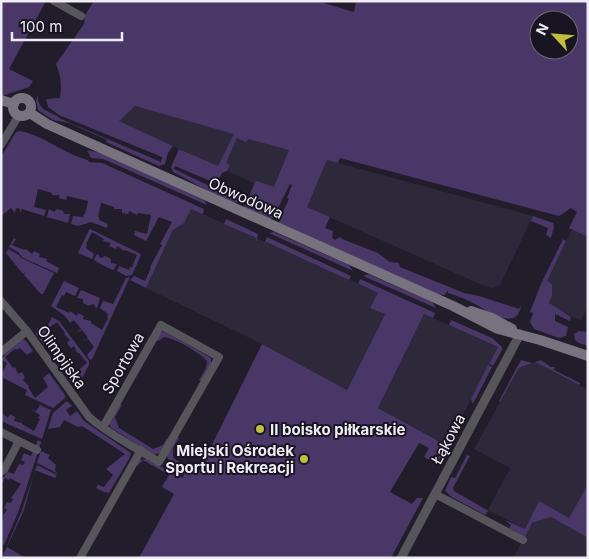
<svg xmlns="http://www.w3.org/2000/svg" width="589" height="559" viewBox="0 0 589 559" font-family="Inter,sans-serif">
	<style>
		.built { fill: #2e283b }
		.green { fill: #493768; fill-rule: evenodd }
		.lines { fill: none; stroke-linecap: round; stroke-linejoin: round }
		.minor { stroke: #57555c; stroke-width: 8 }
		.tertiary { stroke: #57555c; stroke-width: 9 }
		.secondary { stroke: #76737e; stroke-width: 10 }
		.poi-dot { fill: #c1be40; stroke: #181421; stroke-width: 2 }
		.labels { text-anchor: middle; dominant-baseline: central; stroke-width: 4; stroke-linejoin: round; paint-order: stroke }
		.street-label { font-size: 15px; fill: #eeecf5; stroke: #181421 }
		.poi-label { font-size: 15px; font-weight: bold; fill: #eeecf5; stroke: #181421; text-anchor: start }
	</style>
	<rect width="100%" height="100%" fill="#221d2b"/>
	<path class="built" d="M135,106L294,150L276,193L118,121Z
		M327,160L533,216L500,285L492,288L482,285L307,207Z
		M185,206L392,299L347,390L262,344L146,288Z
		M572,229L586,236L588,233V306L581,321L557,309L551,319L537,301Z
		M424,314L498,347L447,445L378,408Z
		M535,362L588,390V484L569,518L539,501L525,529L488,510L510,468L474,449L519,368Z
		M551,517L588,538V558H513L532,523Z"/>
	<path class="green" d="M1,1H46L9,69L33,81L29,87L2,96Z
		M94,1H317L354,12L356,1H588V233L586,236L569,228L577,212L571,208L559,216L340,158L338,163L327,160L307,207L330,217L325,228L333,231L332,238L335,240L340,237L342,239L378,253L390,262L399,263L400,267L464,293L479,296L519,309L521,305C518,336 480,305 467,300C461,297 454,295 448,293V291H447L445,295L434,294L280,223L279,220L289,199L287,198L292,185L290,184L273,218L270,219L244,208L255,182L257,181L274,187L289,150L248,139L246,142L237,138L226,163L230,165L227,171L222,173L219,179L220,183H215L175,166L174,169L226,194V195L234,199L242,193L236,203C214,197 194,182 173,172L171,167L179,149L218,166L234,134L135,106L119,121L173,146L168,153L165,164L159,166L106,142L107,140L69,123L53,120L38,110L36,101L38,94C37,113 51,110 61,119L161,162L162,157L59,115L48,107L46,99L60,98C62,85 61,76 56,64L84,24L85,15ZM539,20H569V50H539Z
		M20,131C43,135 64,154 88,160L89,162L102,163L204,209L203,214L191,209L184,223L173,230L146,288L130,280L134,276L145,281L151,268L150,267L162,245L160,244L172,222L159,217L146,241L134,235L135,231L147,234L151,215L138,213L137,215L129,211L128,214L122,213V209H114V207L101,203L98,217H99V220L108,224L107,228L91,222L78,226L71,224L73,216L83,217L84,214H85L88,201L67,196L66,200L59,198L60,195H52V193L38,189L34,207L46,210L44,216L22,209L20,213V209L16,208L15,213L11,208L1,216V157L16,132Z
		M87,150L101,153L204,200L207,205L103,159L91,158Z
		M49,209L54,212L57,209L63,211L64,214H70L68,223L47,217Z
		M533,216L553,223L554,227L551,238L546,235L548,228L531,221Z
		M226,219L258,234L256,243V238L224,224Z
		M90,229L139,253L141,255L132,275L126,276L117,271L119,266L129,270L130,267H132L137,255L125,250L124,251L117,246L116,249L109,246L111,243L103,241L104,239L92,232L86,244L87,245L86,248L94,254L92,259L78,253L89,230Z
		M274,232L349,265L353,271L269,233Z
		M267,237L351,276L349,280L266,242L263,247Z
		M14,238L16,239L12,245L24,250L26,249L32,254L34,251L40,254L39,257L47,259L46,261L59,268L57,273L23,258L18,252L9,247Z
		M563,239L566,241L547,281L552,284V295L549,303L571,317L570,321L555,314V321L568,327L566,336L559,338L534,329L530,322L533,313L530,312L541,284Z
		M8,249L19,255L21,258L54,273L43,294H41L24,275L26,272L23,274L6,253Z
		M97,254L99,255V257L102,258L105,256L111,259V263L117,264L114,269L112,270L95,261L94,259Z
		M368,274L432,302L436,308L363,276Z
		M130,277L92,359L90,360L87,355L94,347L88,339L83,341L88,338L82,330L77,332L81,329L74,320L70,323L65,316L51,306L64,281L79,288L75,296L66,292L64,296L62,295L56,307L69,313L70,311L77,316L78,313L84,316L83,319L91,321V323L102,330L108,318L107,317L108,314L100,308L103,301L113,304L126,278Z
		M360,279L435,313L433,318L424,314L378,408L446,445L453,433L457,435L449,449L445,447L443,450L447,453L440,466L424,457L429,448L419,443L390,492L412,504L417,498H423L391,558H139L174,494L162,487L169,475L143,460L137,466V464L139,460L146,459L183,478L184,475L166,463L169,459L166,455L177,437L179,438L173,448V457L176,460L198,473L262,344L347,390L385,314L370,308L378,293L359,284L358,285Z
		M81,290L100,298L97,308L95,307V305L92,304L89,306L83,303V299L77,298Z
		M52,317L59,321L89,361V365L76,390L61,368L65,364L73,372L76,370L77,371L87,363L79,353H77L74,346L71,348L67,343L70,340L64,334L65,333L57,322L47,329V331L45,333L49,342L45,346L36,334L37,329L42,325L47,327Z
		M451,320L492,338L502,347V350L493,366L489,364L498,347L449,325Z
		M164,331L211,358V364L201,381L199,380L206,368L207,361C199,352 175,338 164,337L158,341L156,340L159,333Z
		M579,331L588,332V346L579,343L575,340L574,334Z
		M22,339L26,341L33,351L27,355L20,348L17,350L15,349L5,357L13,368L15,367L18,374L22,372L25,377L23,380L29,386L28,387L35,398L48,387L43,378L49,373L65,395V398L53,408L25,395L27,390L3,378V376L1,375L7,363L2,360L5,354Z
		M521,360L532,363L541,360L551,367H555L554,370L580,383L579,385L535,362L519,368L500,402L499,401Z
		M488,365L492,367L473,404L471,399Z
		M67,401L72,406L66,410L70,416L77,411L84,421L131,453L129,459L109,493L104,492L96,488L98,485L104,487L113,475L106,469L125,454L82,426L78,427L64,420L60,427L48,429L41,451L50,455L48,458L56,465L55,470L57,473L37,463L53,413Z
		M120,404L122,405L115,417L119,428L153,449L163,445L167,438L168,440L160,453L153,455L110,427L109,423Z
		M40,405L51,410L42,439L1,421V412L8,418L10,414L15,417L14,421L22,423V424L34,431L40,419L38,418L40,415L31,409L36,411Z
		M38,440L41,442L38,452L19,510L4,545L1,543L3,537H1V523L4,518L2,517L7,510L4,508L7,502L11,503L13,499L11,498L21,484L10,478L9,480L5,478L2,484L1,480L8,472L14,474L19,464L23,465L25,462L21,460L24,453L31,456Z
		M467,455L470,456L453,488L454,491L499,517L488,511L485,515L450,496V495L445,491L451,477L455,478Z
		M37,465L57,475L55,478L35,470L24,510L7,547L24,557L2,558L22,510Z
		M588,484V538L551,517L532,523L525,537L509,528L511,525L505,520L525,529L539,501L569,518Z"/>
	<g class="lines">
		<path class="minor" d="M54,1L81,16
			M1,145L19,115
			M1,301L27,331L89,417C110,435 136,448 159,462L219,357L161,325L103,427
			M1,352L27,331
			M1,432L37,450
			M1,472L4,470L19,441
			M435,494L523,540
			M80,558L141,450"/>
		<path class="tertiary" d="M401,558L520,334"/>
		<path class="secondary" d="M13 107a9 9 0 1 1 18 0a9 9 0 1 1-18 0Z
			M1,100L14,104
			M30,113L47,124L453,306L498,329L540,340L588,356
			M471,311L492,318L512,329"/>
	</g>
	<g class="poi-dot">
		<circle cx="260" cy="429" r="5"/>
		<circle cx="304" cy="459" r="5"/>
	</g>
	<g class="labels">
		<g class="street-label">
			<text transform="translate(246 198) rotate(24)">Obwodowa</text>
			<text transform="translate(62 357) rotate(55)">Olimpijska</text>
			<text transform="translate(123 363) rotate(-60)">Sportowa</text>
			<text transform="translate(448 439) rotate(-62)">Łąkowa</text>
		</g>
		<g class="poi-label">
			<text x="270" y="429">II boisko piłkarskie</text>
			<text x="294" y="450" text-anchor="end">Miejski Ośrodek<tspan x="294" dy="17">Sportu i Rekreacji</tspan></text>
		</g>
	</g>
	<rect width="589" height="559" fill="none" stroke="#eeecf5" stroke-width="5"/>
	<g transform="translate(554 35) rotate(296)"><circle r="24" fill="#181421" stroke="#6e6a76"/>
	<path d="M0-4L9 19L0 12L-9 19Z" fill="#c1be40"/>
	<text y="-8" font-size="14" font-weight="bold" text-anchor="middle" fill="#eeecf5">N</text>
	</g>
	<path d="M12 32v8h110v-8" fill="none" stroke="#eeecf5" stroke-width="2.5"/>
	<text x="20" y="32" font-size="15" fill="#eeecf5" stroke="#181421" stroke-width="4" paint-order="stroke">100 m</text>
</svg>
